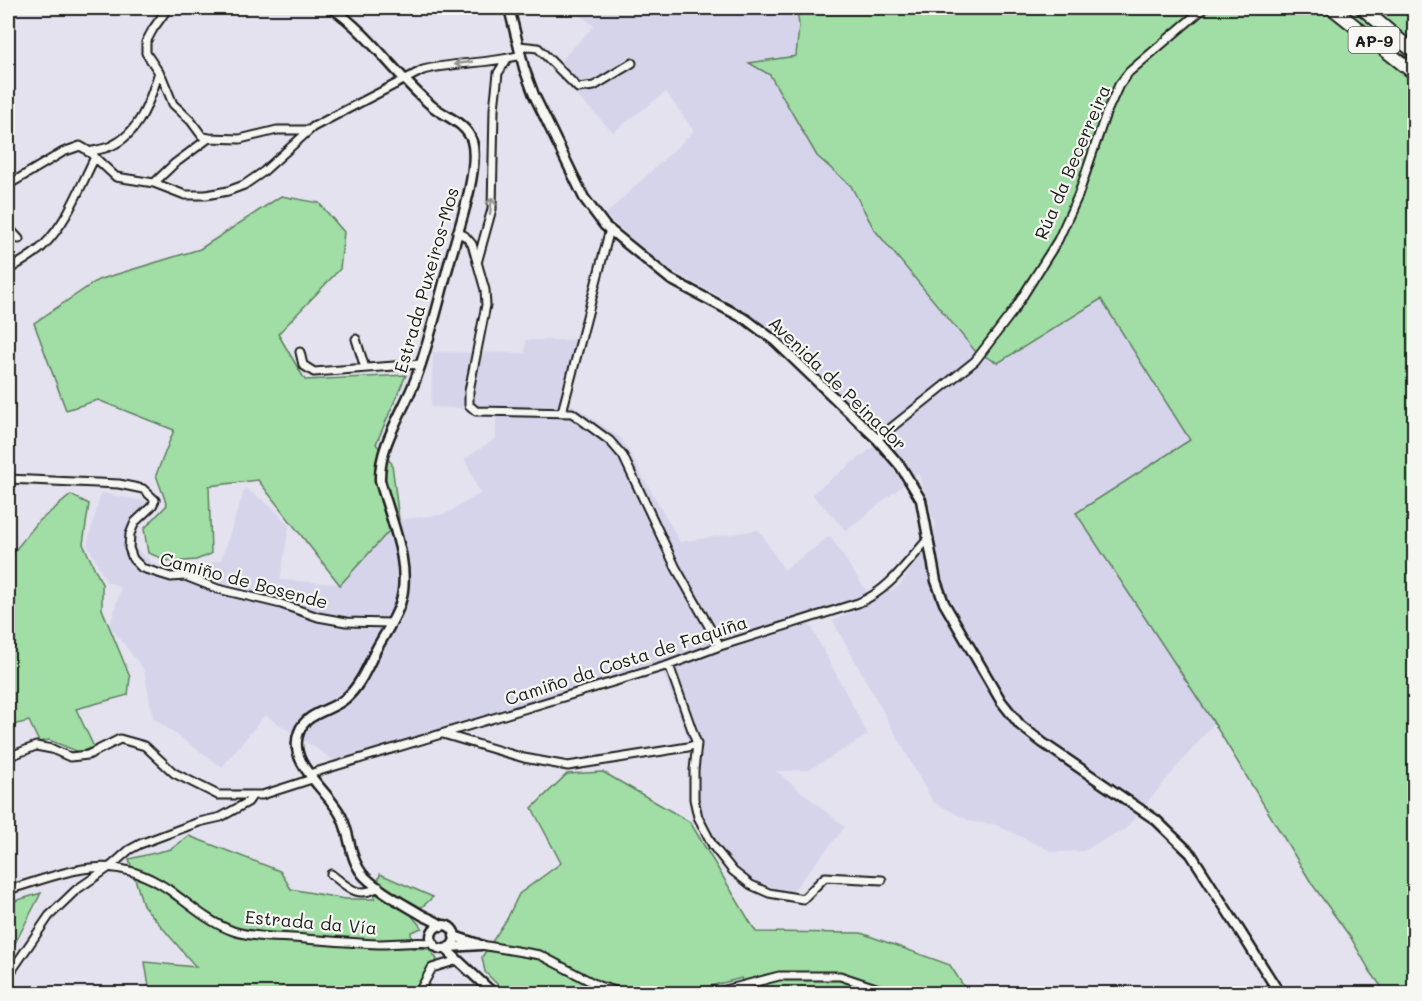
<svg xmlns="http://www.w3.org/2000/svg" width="1422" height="1001" viewBox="0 0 1422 1001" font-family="Mali,sans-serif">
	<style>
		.built { fill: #d6d4eb }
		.green { fill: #a0dea5; stroke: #5e7d60; stroke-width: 1.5 }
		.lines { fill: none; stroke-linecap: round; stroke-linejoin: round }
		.minor-casing { stroke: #1c1c1c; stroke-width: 11 }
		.tertiary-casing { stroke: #1c1c1c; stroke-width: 13 }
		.motorway-casing { stroke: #1c1c1c; stroke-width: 16 }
		.minor { stroke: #f6f6f2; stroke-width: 7 }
		.tertiary { stroke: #f6f6f2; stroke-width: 8 }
		.motorway { stroke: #f6f6f2; stroke-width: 12 }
		.oneway { stroke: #949492 }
		.labels { text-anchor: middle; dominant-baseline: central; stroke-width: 4.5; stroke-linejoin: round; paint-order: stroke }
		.shield { fill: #f6f6f2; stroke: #5d5d5c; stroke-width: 1.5 }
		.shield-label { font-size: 16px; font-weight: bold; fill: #1c1c1c }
		.street-label { font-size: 18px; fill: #1c1c1c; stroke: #f6f6f2 }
	</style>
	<rect width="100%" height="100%" fill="#e3e2ee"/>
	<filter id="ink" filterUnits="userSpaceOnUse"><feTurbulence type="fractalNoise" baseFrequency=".0167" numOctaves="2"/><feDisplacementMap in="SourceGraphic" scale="12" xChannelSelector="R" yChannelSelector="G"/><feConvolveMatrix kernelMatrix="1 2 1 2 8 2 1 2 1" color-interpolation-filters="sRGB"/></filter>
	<g filter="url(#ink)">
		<path class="built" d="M572,8H797L799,26L796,56L750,64L770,75L817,156L851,186L874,229L998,363L1101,299L1190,440L1076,513L1214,723L1125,829L1083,851L1053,852L994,824L972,822L933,802L833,621L899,586L921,555L936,526L918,473L846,531L812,494L885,438L790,347L733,304L663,266L605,215L694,131L666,92L613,132L552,70L594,26Z
			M526,340H586L570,403L621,438L680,542L759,530L784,570L830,536L871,598L807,619L868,735L809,770L776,771L845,827L792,892L768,886L744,875L725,859L699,810L689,741L659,662L335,761L265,715L222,767L153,718L144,670L110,626L121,588L106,581L87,544L101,493L160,504L138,523L136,549L159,568L185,572L221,560L245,488L272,507L289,526L280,580L340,584L399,520L445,514L480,494L465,459L496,438V416L460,408L431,407L433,352L525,353Z"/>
		<path class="green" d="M797,8H1414V993H1386L1370,971L1351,938L1312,884L1214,723L1076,513L1190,440L1101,299L998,363L976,352L874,229L851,186L817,156L770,75L749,63L796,56L799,26Z
			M281,196L319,203L344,232L340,269L278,334L305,380L406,375L376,444L392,464L399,520L340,585L258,480L209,486L211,554L196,560L172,562L148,553L144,529L167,505L156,475L174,430L98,400L66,410L34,323L98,280L200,249Z
			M71,495L89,504L83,544L102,584V609L130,677L128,695L76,709L94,747L79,752L49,740L39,742L29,721L8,726V559L38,522Z
			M603,772L690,822L756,932L861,933L950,965L968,993H739L742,978L699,989L697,993H506L485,972L482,957L507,919L519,894L561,863L532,808L567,774Z
			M189,836L280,871L291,889L345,899H374L380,874L433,897L412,916L422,928L411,932L412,948L429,949L437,959L418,993H150L145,962L196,967L143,905L129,859L171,849Z
			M41,893L8,957V903Z"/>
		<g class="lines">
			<defs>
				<path id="minor" d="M168,8L153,29L146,42V53L162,77L173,104L191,121L202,136L209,138L240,139L277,130H309
					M519,46L538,48L578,88L594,86L632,63
					M88,152C96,150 104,149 111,146C140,133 150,100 159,72
					M154,183L174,164L209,138
					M8,185L63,152L80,146L87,150L116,177L154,183L185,195H206L228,191L244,185L263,172L313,127L423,70C455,62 489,64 521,55
					M8,227L19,239
					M457,232L465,236L472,244L485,290L486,305L469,391V405L476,411L572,413L610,441L623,456L676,568L720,646
					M477,263L492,209L494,109L498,73L507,59
					M8,270C19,263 33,256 43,246C68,221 79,189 95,157
					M356,339L365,368
					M300,352L303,365L314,372L421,364
					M562,412L610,229
					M877,439L975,361L1014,310L1058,240L1078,196L1105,116L1119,85L1129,72L1204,8
					M8,479L119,484L143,489L155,500L152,506L135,522L130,534L129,548L133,559L142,568L171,577L185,576L218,589L281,604L318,617L346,622L391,623
					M669,665L697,744L694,770V799L698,817L713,846L733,871L751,885L769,893L803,899L825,877L882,880
					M443,734L524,758L568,766L688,747L697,744
					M8,757L36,746L52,749L70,757L88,755L120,739L145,746L174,773L218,795H262L312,779
					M309,774L669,665L720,646L858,603C890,590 907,562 929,538
					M331,874C349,888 357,899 379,887
					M8,890C68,872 110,850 168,889C189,904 208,922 233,931C251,937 273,937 292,938C320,940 349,943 378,944C396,944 414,941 433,943
					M481,945L540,955L599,986L626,994
					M8,976L49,916L76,890L111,866L129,850L140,844L199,822L221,817L248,802L253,795
					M418,994L432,968L458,960
					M710,994L779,976H840L894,994"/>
				<path id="tertiary" d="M332,8C371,35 396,76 432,106C446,117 466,123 472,141C480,169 458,231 450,260C439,300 430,340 416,378C404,411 379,444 380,480C389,516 413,565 400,604C395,619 385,634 377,648C368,665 361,685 346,698C332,711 306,712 299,732C286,764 331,792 342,818C351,837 349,860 365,877C380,892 404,904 422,915C429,919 435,920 442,926
					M509,8L524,68L534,95L584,198L605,226L670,279L747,320L775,341L877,439L901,467L921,500L936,581L944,603L1001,701L1020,725L1043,743L1156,820L1191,854L1280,994
					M431 937a12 12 0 1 1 24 0a12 12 0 1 1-24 0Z
					M454,936L478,944
					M449,947L481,945
					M446,949L494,994"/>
				<path id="motorway" d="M1332,8L1414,73
					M1362,8L1414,52"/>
			</defs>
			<use href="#minor" class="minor-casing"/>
			<use href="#tertiary" class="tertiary-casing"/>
			<use href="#motorway" class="motorway-casing"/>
			<use href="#minor" class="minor"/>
			<use href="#tertiary" class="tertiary"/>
			<use href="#motorway" class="motorway"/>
		</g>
		<defs><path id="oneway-shaft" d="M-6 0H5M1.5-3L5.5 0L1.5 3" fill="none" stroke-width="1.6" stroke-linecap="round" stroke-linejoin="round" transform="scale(1.5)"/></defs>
		<g class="oneway">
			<use href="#oneway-shaft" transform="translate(463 63) rotate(172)"/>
			<use href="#oneway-shaft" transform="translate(491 206) rotate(-83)"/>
		</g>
	</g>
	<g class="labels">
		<rect class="shield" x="1348.5" y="27" width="51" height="26" rx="4.5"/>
		<g class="shield-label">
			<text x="1374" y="40">AP-9</text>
		</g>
		<g class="street-label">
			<text transform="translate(1072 162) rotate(-67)">Rúa da Becerreira</text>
			<text transform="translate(426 280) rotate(-74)">Estrada Puxeiros-Mos</text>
			<text transform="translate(838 383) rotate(44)">Avenida de Peinador</text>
			<text transform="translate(244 580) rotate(15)">Camiño de Bosende</text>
			<text transform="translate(626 660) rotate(-18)">Camiño da Costa de Faquiña</text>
			<text transform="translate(311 922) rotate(5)">Estrada da Vía</text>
		</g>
	</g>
	<rect width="1422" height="1001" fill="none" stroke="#f6f6f2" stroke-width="30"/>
	<rect x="15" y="15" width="1392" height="971" fill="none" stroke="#1c1c1c" stroke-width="2" filter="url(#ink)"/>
</svg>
